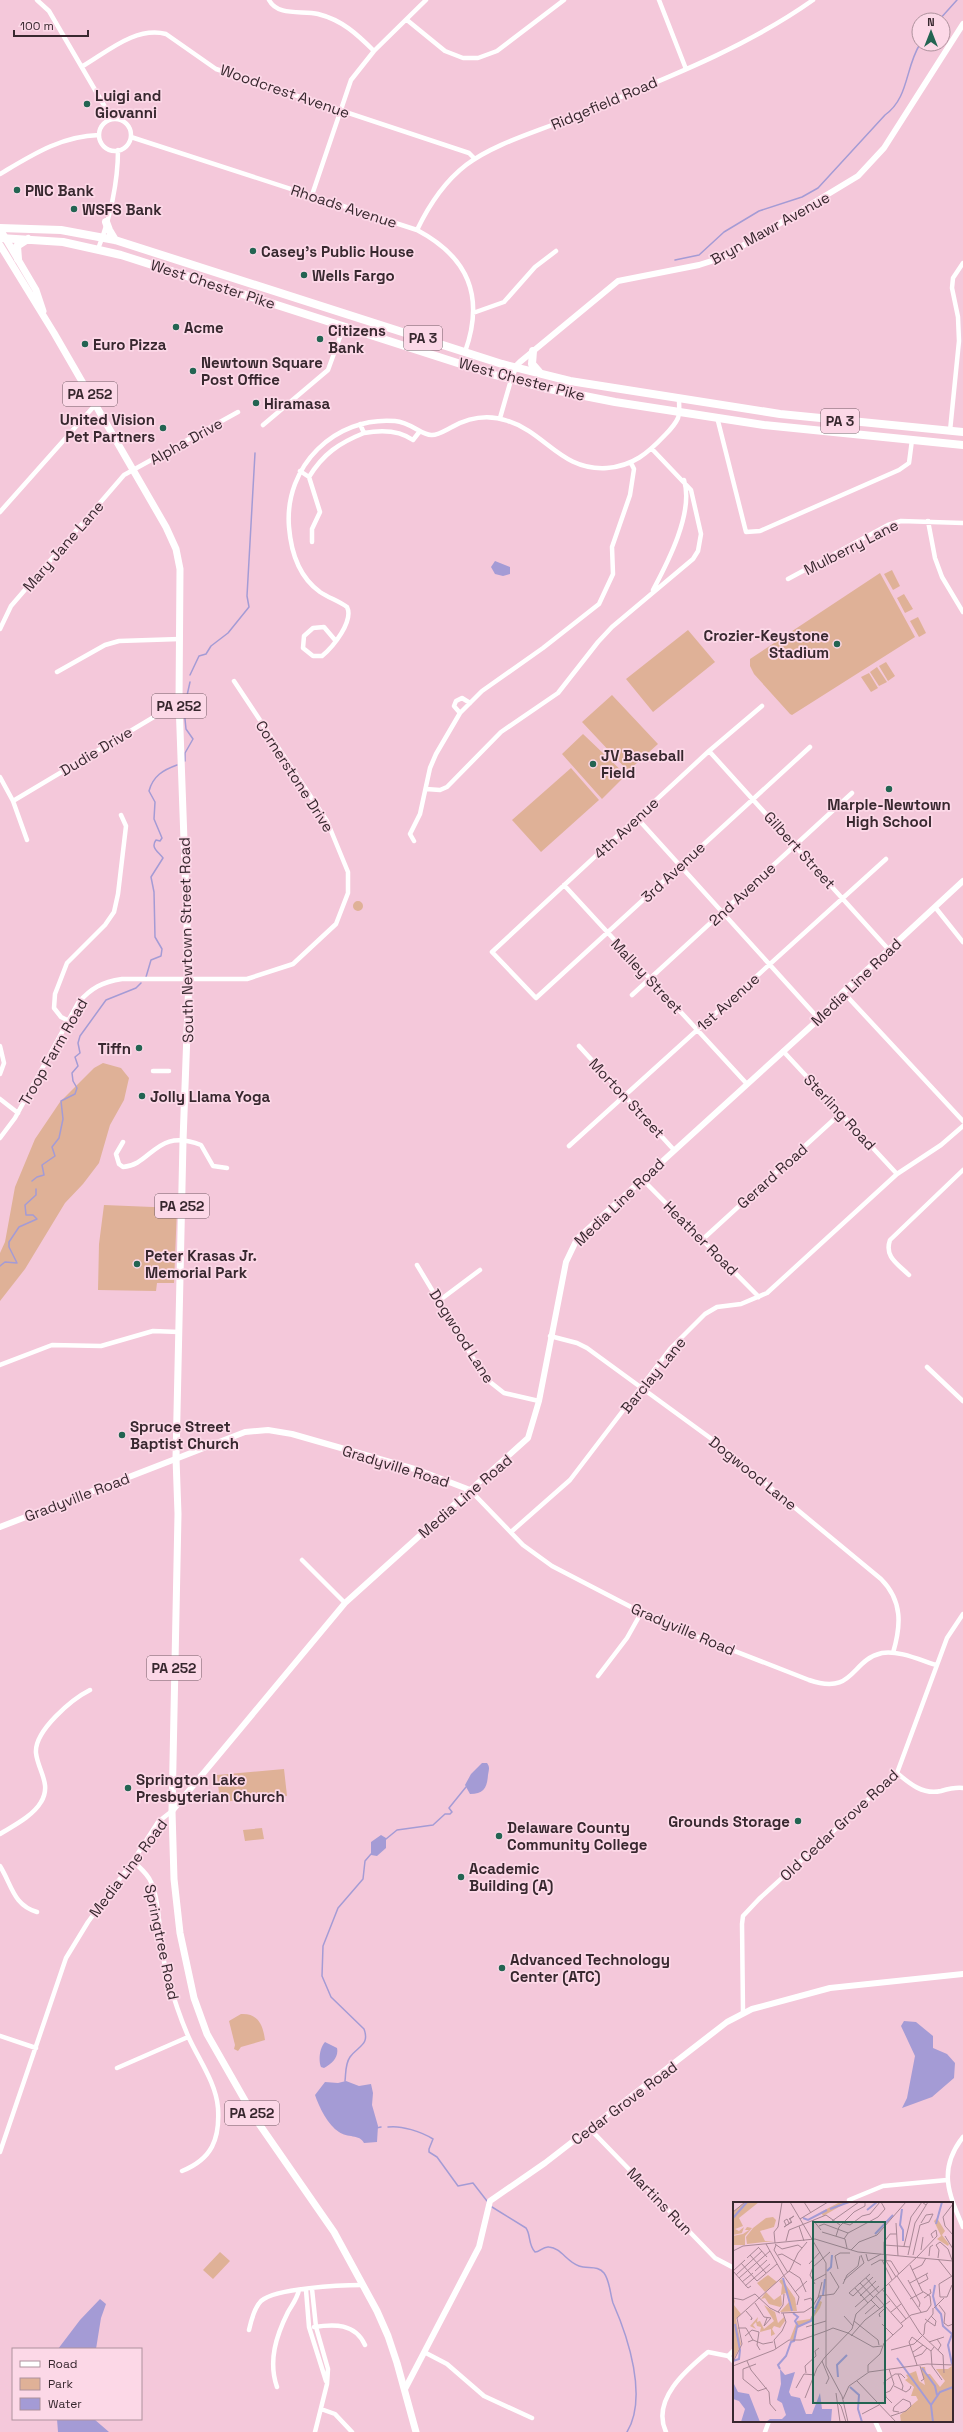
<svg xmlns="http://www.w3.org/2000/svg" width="963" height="2432" viewBox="0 0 963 2432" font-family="'Space Grotesk',sans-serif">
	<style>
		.green { fill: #dfb197 }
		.water { fill: #a49bd5 }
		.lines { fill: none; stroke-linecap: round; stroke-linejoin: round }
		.stream { stroke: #a49bd5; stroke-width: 1.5 }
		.street { stroke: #fff; stroke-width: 4.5 }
		.secondary { stroke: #fff; stroke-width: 6 }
		.primary { stroke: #fff; stroke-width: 7 }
		.highway { stroke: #fff; stroke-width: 8 }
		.poi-dot { fill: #236452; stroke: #fcd8e7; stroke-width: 1.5 }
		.labels { text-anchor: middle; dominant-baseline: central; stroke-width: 3.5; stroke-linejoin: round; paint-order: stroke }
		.shield { fill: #fcd8e7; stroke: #735d66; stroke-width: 1 }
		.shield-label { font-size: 14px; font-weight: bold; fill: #38282f }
		.street-label { font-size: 15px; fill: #38282f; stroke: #fcd8e7 }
		.poi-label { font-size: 15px; font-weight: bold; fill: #38282f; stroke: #fcd8e7; text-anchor: start }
		.inset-river { fill: none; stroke: #a49bd5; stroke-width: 2 }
		.inset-road { fill: none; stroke: #a98896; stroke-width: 1 }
		.view { fill: #236452; fill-opacity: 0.15; stroke: #236452; stroke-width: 2 }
		.inset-edge { fill: none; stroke: #38282f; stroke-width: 2 }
	</style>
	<rect width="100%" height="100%" fill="#f4c8da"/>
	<path class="green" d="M892,570L900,586L893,590L884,574Z
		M880,573L915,637L792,715L790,714L754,674L750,666V659Z
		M904,594L913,609L905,613L897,598Z
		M918,617L926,633L919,637L910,621Z
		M688,630L715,662L653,712L626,679Z
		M886,662L895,676L888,681L879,666Z
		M877,667L887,682L879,686L870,672Z
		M869,673L878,688L871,692L861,677Z
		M612,695L658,744L628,771L582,722Z
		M583,734L626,775L602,799L562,754Z
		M571,768L599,800L541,852L512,820Z
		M353 906a5 5 0 1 1 10 0a5 5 0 1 1-10 0Z
		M103,1063L121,1068L129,1078L124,1100L110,1125L99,1163L83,1184L65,1203L25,1269L0,1301V1253L5,1242L15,1187L35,1139L60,1102L94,1068Z
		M104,1205L177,1208L174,1283H157L156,1291L98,1290L99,1244Z
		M284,1769L287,1796L220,1802L217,1775Z
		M262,1828L264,1839L245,1841L243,1830Z
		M241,2014C258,2013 263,2025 265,2040L241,2047L238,2051L234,2049L235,2045L229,2021Z
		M220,2252L230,2261L213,2279L203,2270Z"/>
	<path class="water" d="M495,561L510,567V574L503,576L495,574L491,567Z
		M482,1763H487C490,1767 489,1769 488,1775C487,1788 484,1794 470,1794L465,1785L471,1774Z
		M381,1835L386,1838V1848L377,1856L371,1855V1842Z
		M904,2021L916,2022L933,2036V2048L947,2054L955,2063L954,2078L932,2097L902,2108L907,2098L915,2056L901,2026Z
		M325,2042L337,2048C339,2057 332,2064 324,2068L321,2067C318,2060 320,2047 325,2042Z
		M346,2081L359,2086L371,2084L373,2093L372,2105L378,2126L377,2142L364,2143C360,2134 347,2138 339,2132C328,2125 319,2107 315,2095L325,2082L338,2083Z
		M100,2299L106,2304L101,2318L96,2349H58L80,2320Z
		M57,2419H94L109,2432H58Z"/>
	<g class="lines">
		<path class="stream" d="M939,20L957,0
			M675,260L699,255L724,232L759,211L802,197L818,188L885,115C909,98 905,68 920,44
			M190,675L199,656L206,654L211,646L228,633L249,607L247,596L255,453
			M185,761V753L193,739L186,729L184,709L190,682
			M146,977L151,960L161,956L162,949L155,937L154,892L151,877L163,858C159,852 150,848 156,840L160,841L162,838L154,819L155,802L149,791C153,776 163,770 177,765
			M32,1181L37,1177L44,1175L42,1165L55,1156L52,1147L59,1138L63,1119L61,1101L75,1094L77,1088L73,1081L72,1073L78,1066L75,1057L80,1053L78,1043L80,1036L106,1000L136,988L141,983
			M0,1266L5,1262L17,1263L9,1247V1242L19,1227L37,1219L33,1215H26L25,1205L36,1195V1189
			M386,1839L397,1830L433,1825L445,1814H450L452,1812L449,1808L466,1787
			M345,2081C346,2073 345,2064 350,2057C358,2046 370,2045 364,2029L331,1997L322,1976L323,1946L338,1908L363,1879L365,1861L371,1854
			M388,2127C401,2125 422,2132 433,2139L429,2149V2152L437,2157L458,2186L473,2183L487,2201
			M376,2128L381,2127
			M492,2207L526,2228C531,2235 528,2245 535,2252C540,2252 543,2246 549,2247C561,2248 567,2262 579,2266C588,2269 598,2265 604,2273C610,2281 610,2294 613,2303C628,2337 648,2397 627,2432"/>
		<path class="street" d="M37,0L49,11L112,119
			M269,0C278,17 303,10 318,14C342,20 357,34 374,51
			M659,0L686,69
			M407,20L445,51L463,58H478L497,51L564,0
			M83,66C107,52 136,26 166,34L216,69L469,153L475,159
			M99 135a16 16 0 1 1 32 0a16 16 0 1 1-32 0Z
			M131,137L417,230C468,257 485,296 465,352
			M0,174C32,155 61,136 99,135
			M312,195L351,80L374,51L426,0
			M417,230C429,205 444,182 466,165C494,144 533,133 565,120C648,85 740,52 813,0
			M98,249C110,219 118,182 118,150
			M473,313L504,302L535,267L556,251
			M717,417L746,532L760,531L899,470L909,463L912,440
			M500,418L511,380
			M263,425L328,370L344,326
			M950,431L959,341L958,317L952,288L953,278L963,263
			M364,433C380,430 399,430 413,440L420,431
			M300,471L309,477C323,454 339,443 364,433L360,424
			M309,477L320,512L312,529V542
			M0,512L96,404
			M928,521L935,558L942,577L963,612
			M788,579L888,525L901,521L963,523
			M653,590C668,562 694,512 684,480
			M0,629L11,606L124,475L238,412
			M335,640L324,627L313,628L304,636L303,648L313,656H322C333,647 354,621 347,607C339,601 329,598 320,592C299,577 291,552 289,527C284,466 335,416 395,421C411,422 422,436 432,435C438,435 446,430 452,427C470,417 488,414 508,421C546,433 561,471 607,468C633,466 648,453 665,435C670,430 675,425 678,418C680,412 679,405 679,399
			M57,672L105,645L119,641L180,639
			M762,706L709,751L492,952L536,998L810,747
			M460,713L454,706L456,701L462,698L470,703
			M709,751L889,950
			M0,777L13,801L27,840
			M426,789L440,790L447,787L501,732L558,693L598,642L612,627L693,559L698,551L701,534L691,490L652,449
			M13,801L179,702
			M637,818L819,1019
			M414,841L410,834L420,814L430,768L436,754L460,713L482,691L543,648L599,604L613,574L612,547L630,495L634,469L631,463
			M564,885L747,1084
			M935,907L963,942
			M843,992L963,1121
			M632,995L852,793
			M69,1021L61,1017L54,1008L55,994L67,963L105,925L114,912L118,894L126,826L121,815
			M0,1046L4,1063L0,1074
			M579,1046L674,1150
			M783,1051L897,1174
			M153,1071H169
			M0,1099L18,1113
			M0,1138L15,1118L78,1003C91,988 102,982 122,979H247L293,964L336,924L348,893V872L327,821L234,681
			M123,1142L116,1154L119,1164L123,1167C152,1165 156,1127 201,1145L213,1166L227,1168
			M569,1146L886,859
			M642,1179L759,1297
			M703,1239L841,1113
			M417,1265L485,1378L504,1393L539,1401
			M909,1275C898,1264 884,1257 890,1240L963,1170
			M440,1300L480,1270
			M550,1336L577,1343L587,1348L713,1440L881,1579C903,1601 901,1626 893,1653
			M0,1365L52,1345L101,1346L153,1331L179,1332
			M927,1367L963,1401
			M470,1490L523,1545L552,1566L660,1622L809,1680C855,1696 850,1660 882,1653C898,1650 920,1660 936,1665
			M511,1532L570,1480L670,1349L705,1314L717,1307L741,1304L767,1293L897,1174L941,1145L963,1126
			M302,1560L345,1603
			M598,1676L627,1638L641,1613
			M897,1773C910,1784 923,1795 941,1791C948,1789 955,1787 963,1788
			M0,1834C13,1826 33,1816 41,1802C52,1784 38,1771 36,1753C34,1731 72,1699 90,1690
			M133,1861C139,1867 148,1874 151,1882C161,1903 159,1949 167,1975C173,1996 180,2018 189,2038C199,2060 216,2083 218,2108C220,2139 212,2159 182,2171
			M0,1866C12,1885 13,1905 37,1912
			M743,2012L742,1924L743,1916L759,1899L897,1773L947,1638L963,1614
			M0,2036L36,2048
			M117,2068L188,2037
			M590,2129L715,2258L734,2268
			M963,2137C938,2169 948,2193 963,2227
			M0,2152L66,1958L88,1922L133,1861L158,1822L172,1811
			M849,2200L883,2186L947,2180
			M312,2289L316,2327L328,2369L327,2384L315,2432
			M306,2290L309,2327L326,2381
			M314,2327C334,2324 355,2323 365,2345
			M249,2330C251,2321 254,2308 261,2301C276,2288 341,2285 362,2285
			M426,2353L447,2364L484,2396L532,2418
			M728,2356L734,2350
			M277,2387C268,2361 276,2336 288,2312C292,2305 297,2299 299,2290
			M321,2409L335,2414L352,2432
			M875,2421L880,2432
			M666,2432C651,2400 686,2370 708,2352L728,2356L734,2362
			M765,2432L769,2421"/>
		<path class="secondary" d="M511,380L515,367L520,362L618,281L699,265L724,257L858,176L884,148L963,24
			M0,1527L245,1432L268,1430L292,1434L418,1470L470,1490
			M172,1811L345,1603L528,1438L539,1401L566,1262L577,1239L819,1019L843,992L963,881
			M405,2389L479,2247L490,2201L545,2163L727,2022L752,2009L830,1988L963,1974"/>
		<path class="primary" d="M0,229L36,290L43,311
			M0,245L54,333L166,527L176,549L180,569L179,702L189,979L183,1141L176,1458L178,1514L172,1811L174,1879L180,1933L194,1998L207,2034L255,2118L334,2232L377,2311L388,2336L397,2363L416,2432"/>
		<path class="highway" d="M106,222L109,230L115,240
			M0,228L61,230L115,240L502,364L570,381L780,414L963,432
			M0,238L63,242L121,255L495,375L544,388L615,402L764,425L963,445
			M18,259L17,246L28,239
			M533,351L532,364L539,372"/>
	</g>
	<g class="poi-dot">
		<circle cx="87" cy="104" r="4"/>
		<circle cx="17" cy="190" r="4"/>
		<circle cx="74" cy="209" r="4"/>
		<circle cx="253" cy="251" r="4"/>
		<circle cx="304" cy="275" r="4"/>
		<circle cx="176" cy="327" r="4"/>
		<circle cx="320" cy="339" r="4"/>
		<circle cx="85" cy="344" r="4"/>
		<circle cx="193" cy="371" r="4"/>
		<circle cx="256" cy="403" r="4"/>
		<circle cx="163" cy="428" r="4"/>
		<circle cx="837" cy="644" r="4"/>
		<circle cx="593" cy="764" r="4"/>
		<circle cx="889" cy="789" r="4"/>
		<circle cx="139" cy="1048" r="4"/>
		<circle cx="142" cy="1096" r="4"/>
		<circle cx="137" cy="1264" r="4"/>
		<circle cx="122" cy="1435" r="4"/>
		<circle cx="128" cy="1788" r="4"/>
		<circle cx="798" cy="1821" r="4"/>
		<circle cx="499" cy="1836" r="4"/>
		<circle cx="461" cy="1877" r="4"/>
		<circle cx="502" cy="1968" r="4"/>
	</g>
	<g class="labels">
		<g class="shield">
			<rect x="404" y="326" width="38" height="24" rx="3"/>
			<rect x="63" y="382" width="54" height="24" rx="3"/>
			<rect x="821" y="409" width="38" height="24" rx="3"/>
			<rect x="152" y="694" width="54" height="24" rx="3"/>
			<rect x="155" y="1194" width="54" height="24" rx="3"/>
			<rect x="147" y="1656" width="54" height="24" rx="3"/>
			<rect x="225" y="2101" width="54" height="24" rx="3"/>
		</g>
		<g class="shield-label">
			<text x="423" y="338">PA 3</text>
			<text x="90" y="394">PA 252</text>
			<text x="840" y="421">PA 3</text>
			<text x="179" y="706">PA 252</text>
			<text x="182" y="1206">PA 252</text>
			<text x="174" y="1668">PA 252</text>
			<text x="252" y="2113">PA 252</text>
		</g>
		<g class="street-label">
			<text transform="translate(285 91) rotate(19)">Woodcrest Avenue</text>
			<text transform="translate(604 103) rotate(-23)">Ridgefield Road</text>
			<text transform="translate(344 206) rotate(18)">Rhoads Avenue</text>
			<text transform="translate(770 228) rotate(-29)">Bryn Mawr Avenue</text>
			<text transform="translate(213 284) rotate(18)">West Chester Pike</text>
			<text transform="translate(522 379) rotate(15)">West Chester Pike</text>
			<text transform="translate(186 441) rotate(-29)">Alpha Drive</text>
			<text transform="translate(63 546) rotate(-49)">Mary Jane Lane</text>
			<text transform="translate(851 547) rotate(-27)">Mulberry Lane</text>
			<text transform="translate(96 751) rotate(-31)">Dudie Drive</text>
			<text transform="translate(295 776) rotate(57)">Cornerstone Drive</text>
			<text transform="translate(626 828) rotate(-43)">4th Avenue</text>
			<text transform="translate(800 850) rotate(48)">Gilbert Street</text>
			<text transform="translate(673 872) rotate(-43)">3rd Avenue</text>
			<text transform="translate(742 894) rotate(-43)">2nd Avenue</text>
			<text transform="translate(186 940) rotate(-91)">South Newtown Street Road</text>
			<text transform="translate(647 976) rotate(47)">Malley Street</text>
			<text transform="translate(856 982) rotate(-44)">Media Line Road</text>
			<text transform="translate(728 1002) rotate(-42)">1st Avenue</text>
			<text transform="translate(53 1052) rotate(-60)">Troop Farm Road</text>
			<text transform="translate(627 1098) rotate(47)">Morton Street</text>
			<text transform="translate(840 1112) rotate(47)">Sterling Road</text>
			<text transform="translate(772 1176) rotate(-42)">Gerard Road</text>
			<text transform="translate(619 1202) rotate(-44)">Media Line Road</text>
			<text transform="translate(701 1238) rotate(45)">Heather Road</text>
			<text transform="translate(462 1336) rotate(58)">Dogwood Lane</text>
			<text transform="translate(653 1375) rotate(-51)">Barclay Lane</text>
			<text transform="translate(396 1466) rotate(17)">Gradyville Road</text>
			<text transform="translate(753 1473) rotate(39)">Dogwood Lane</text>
			<text transform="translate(465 1496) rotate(-41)">Media Line Road</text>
			<text transform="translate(77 1497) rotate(-21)">Gradyville Road</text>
			<text transform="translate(683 1629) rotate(23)">Gradyville Road</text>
			<text transform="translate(839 1825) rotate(-43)">Old Cedar Grove Road</text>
			<text transform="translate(128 1868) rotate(-53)">Media Line Road</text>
			<text transform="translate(162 1942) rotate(78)">Springtree Road</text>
			<text transform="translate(624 2103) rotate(-37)">Cedar Grove Road</text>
			<text transform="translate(660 2201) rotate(46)">Martins Run</text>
		</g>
		<g class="poi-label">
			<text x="95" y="95">Luigi and<tspan x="95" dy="17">Giovanni</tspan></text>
			<text x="25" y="190">PNC Bank</text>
			<text x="82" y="209">WSFS Bank</text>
			<text x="261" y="251">Casey's Public House</text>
			<text x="312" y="275">Wells Fargo</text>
			<text x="184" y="327">Acme</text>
			<text x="328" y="330">Citizens<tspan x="328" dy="17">Bank</tspan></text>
			<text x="93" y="344">Euro Pizza</text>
			<text x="201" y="362">Newtown Square<tspan x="201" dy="17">Post Office</tspan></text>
			<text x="264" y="403">Hiramasa</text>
			<text x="155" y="419" text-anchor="end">United Vision<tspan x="155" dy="17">Pet Partners</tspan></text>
			<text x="829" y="635" text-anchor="end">Crozier-Keystone<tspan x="829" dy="17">Stadium</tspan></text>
			<text x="601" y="755">JV Baseball<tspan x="601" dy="17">Field</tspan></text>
			<text x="889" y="804" text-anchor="middle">Marple-Newtown<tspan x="889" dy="17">High School</tspan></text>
			<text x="131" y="1048" text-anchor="end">Tiffn</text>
			<text x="150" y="1096">Jolly Llama Yoga</text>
			<text x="145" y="1255">Peter Krasas Jr.<tspan x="145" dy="17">Memorial Park</tspan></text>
			<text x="130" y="1426">Spruce Street<tspan x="130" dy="17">Baptist Church</tspan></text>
			<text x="136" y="1779">Springton Lake<tspan x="136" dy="17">Presbyterian Church</tspan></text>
			<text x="790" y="1821" text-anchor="end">Grounds Storage</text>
			<text x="507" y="1827">Delaware County<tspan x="507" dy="17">Community College</tspan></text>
			<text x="469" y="1868">Academic<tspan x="469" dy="17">Building (A)</tspan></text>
			<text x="510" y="1959">Advanced Technology<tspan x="510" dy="17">Center (ATC)</tspan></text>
		</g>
	</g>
	<g transform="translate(733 2202)">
		<rect width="220" height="220" fill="#f4c8da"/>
		<path d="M12,0H26L6,16L10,24L2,27L6,29L11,25L9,31L0,33V10ZM107,0L113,1L90,14L88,10ZM40,15L43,18L41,25L27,29L32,39H41L14,42L13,35L20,26L33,16ZM204,16L212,29L209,33L216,42L215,44L204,37L208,34L201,19ZM14,25L19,26L12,34V43H0V34L10,32L16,28H12ZM35,73L44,80L32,90L24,81ZM49,77L62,96L64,109L47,110L56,100L53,91L48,93L49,103L47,105L36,102L32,96L28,97L33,90L41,98L48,93L49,83L46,79ZM2,97L1,103L8,112L3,117L8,142L0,159V101ZM87,99L89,100L87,106L78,119L63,127L61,137H57L64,119L77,117ZM31,103L42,110L45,121L51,115L52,119L47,126L41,124L39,127L42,132L38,134V127L27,130L28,125L24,124L23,120L20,123L23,127L17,124L25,115L24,120L27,119L31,127L41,119ZM220,163V220H168L167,213L185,198L183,194H178L181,185L172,178L175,176L173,173L183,169L186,179L192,183L188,165H192L193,172H197L207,185L212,179L203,167H215Z" fill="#dfb197"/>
		<path d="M47,167L52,173L62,170L56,190L58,194L67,196L73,212H79L87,191L89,207H99L98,220H33L37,217H49L53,213L49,201L44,198L48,182ZM0,180L5,190L16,192L27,220H8L12,207L6,199L0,197Z" fill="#a49bd5"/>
		<path class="inset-river" d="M97,7L116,0M169,7L167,23L170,28V39M134,8L144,0M0,16L14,0M70,16L75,18L94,8M203,22L209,0M142,32L160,13M94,69L98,65L99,53M50,76L59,109M202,83L200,94L203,106L208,112L210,124L219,132L215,143L219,162M90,93L92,77M82,107L88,94M60,111L65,115L62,119L65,124M164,156L198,203M0,159L6,157L7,148L2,122M189,166L202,184L204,193M47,167L45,163L53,154L58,140L61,139L64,125L78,119L82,108M105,175L104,163L114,153M117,185L126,193L125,207L129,220M200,220L198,203L207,190L220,185"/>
		<path class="inset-road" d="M57,0L93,61V164L109,194L115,220M71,0L78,11M220,2L210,15L212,24L220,33M0,10L12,0M57,17L61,14L56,17H57L58,19V20H59L51,25L58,20M67,17L95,0M80,18L88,28M99,19L126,0M110,21L117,23L129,14L137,12L147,0M163,21L165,54M71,22L93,13L107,23M53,23L51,19L54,17L56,21M66,24L71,39M86,24L91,22L115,31M89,30L112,37L114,46M103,34L106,25L121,10L132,4V0M212,34L220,47M111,37L115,31L145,15L152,7L148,0M53,39L56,28L71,22M42,41L41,30L45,25L49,0M33,42L51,74M42,42L49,47L65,43L69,46M43,43L41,48L55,71M151,43L165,44M165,44L177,45M171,44L178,15L189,0L193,3M26,46L34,55M118,48L126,40L144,33L173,0M188,48L190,35M0,49L10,44L82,37L125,50L220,59M133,52L135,59L148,52M151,52V40L157,32H164M17,53L33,71M45,53L49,52L68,63M153,53V59L163,75M175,53L182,21L195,0M180,53L187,23L196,20L200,12L193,13L188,21M185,54L204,34L203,28L198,32L200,36M196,54L197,45L200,43M14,56L26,45M205,56L206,48L203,43L207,40L215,47L219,58M205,57L220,76M149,58L159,78M8,61L24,79L44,62M76,62L87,50M138,63L147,58L158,59L166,72M105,67L102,54L107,51H117M179,68L189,63L193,56M0,69L15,86L18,84M0,69L12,58M22,69L34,58M56,69L67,76L73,90M137,72L116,91L120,94L140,75M3,73L29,49M51,74L66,95L64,103M164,74L188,110M219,74L206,82L207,95H214L219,83M6,76L37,49M133,76L146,91M111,78L131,61L128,53M175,78L187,101L186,105M80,79L93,72M9,80L20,71M127,81L141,96M177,81L195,71M82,82L77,73L80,65L97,50M110,82L114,73L125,64L127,54M156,82L187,131L210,153L211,171M186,82L195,77L193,72M12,84L37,62M122,86L135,101M149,87L173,117M62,90L74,79M127,94L143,79M0,96L10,98L22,92L37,106L47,111M85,96L89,80M191,96L198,91L197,87M177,97L190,90M71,98L78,96L81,103M138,98L147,107M22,101L31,115L38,116L31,124L34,116M206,103L212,111L211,121L215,124L220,122M122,105L146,84M201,106L211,96M13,109L19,116L18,118L19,116M45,110L50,103L51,92M158,110L168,102M48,111L71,110L79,105L86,94L101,92L106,85L97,70M132,112L142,103M111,114L120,124M147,115L146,112L153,105M192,117L202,124L203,119L198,114M121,119L145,138L146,143M168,121L178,113L194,109L198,103L197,94L189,89L177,63M149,122L160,133M73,125L93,119M5,126H13L20,138M93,129L100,126L115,131M115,131L140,145L149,144M12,134L19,128L26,130L24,143L27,148M118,134L132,118L157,99M204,137L208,143L205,148M15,140L20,138L30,142L40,140M196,140L211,135M201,145L198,149L199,164L209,178M43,147L41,138L49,129L53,120L50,111M158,148L181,142L191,132L192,122L200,112V106M180,150L190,143M92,155L119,127L123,112L185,54M181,155L189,152L194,146M14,159L18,168L36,190L37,202L43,209M89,159L96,176L93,182M0,160L9,142L4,116L57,68L65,51L74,40M23,162L10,167V177L25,189L34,186M184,163L176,140L179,135L198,149M0,164L41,148L56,138H68L93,129M187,164L191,177L188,179M135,170V163L147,152L151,141L170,124L143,94M73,171L72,164L83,154L82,149L86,146M165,172L170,184L169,188M124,179L163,220M161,184L173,190L177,187L178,184M63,186L71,172L82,173M103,191L107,220M152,191L157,189L161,182L156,167M72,196L84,166L92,155M110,197L116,184L136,170L194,162L220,163M104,200L108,204L113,220M159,201L153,195L151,180L162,172H168L172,176M129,212L146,203M158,214L173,209L178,204L177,200L170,197L161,205L160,209L166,210"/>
		<path class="view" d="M80,20H152V201H80Z"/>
		<rect width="220" height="220" class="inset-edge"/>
	</g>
	<rect x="12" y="2348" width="130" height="72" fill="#fcd8e7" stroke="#ae929d"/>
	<rect x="20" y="2361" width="20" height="6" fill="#ffffff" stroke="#ae929d"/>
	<text x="48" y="2368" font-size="12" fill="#38282f">Road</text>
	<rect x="20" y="2378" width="20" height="12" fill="#dfb197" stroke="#ae929d"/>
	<text x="48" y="2388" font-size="12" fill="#38282f">Park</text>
	<rect x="20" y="2398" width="20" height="12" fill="#a49bd5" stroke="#ae929d"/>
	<text x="48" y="2408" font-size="12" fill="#38282f">Water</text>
	<g transform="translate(931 32)"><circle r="19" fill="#fcd8e7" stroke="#ae929d"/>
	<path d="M0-3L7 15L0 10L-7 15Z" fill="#236452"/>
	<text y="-6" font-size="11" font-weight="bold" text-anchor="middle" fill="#38282f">N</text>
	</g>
	<path d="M14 30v6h74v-6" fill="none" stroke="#38282f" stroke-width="2"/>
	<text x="20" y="30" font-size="12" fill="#38282f" stroke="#fcd8e7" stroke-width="3" paint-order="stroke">100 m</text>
</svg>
